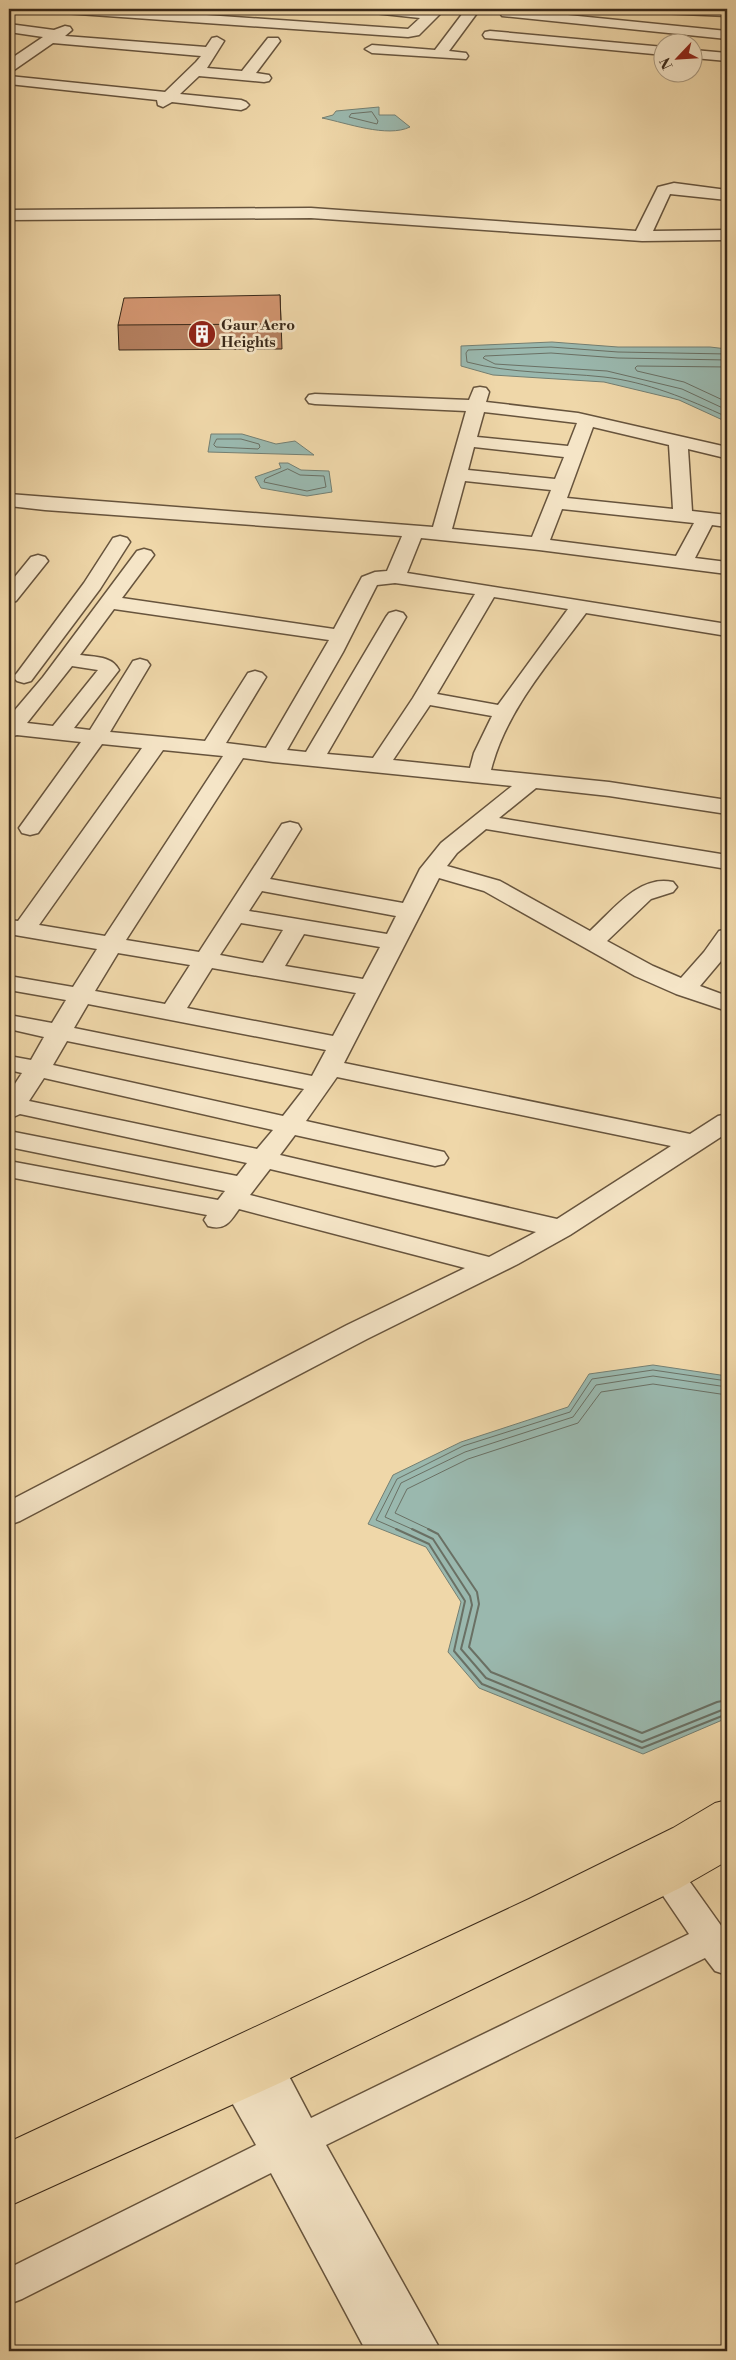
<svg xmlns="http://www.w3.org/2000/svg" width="736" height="2360" viewBox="0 0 736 2360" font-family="'Libre Bodoni',serif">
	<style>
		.water { fill: #9ab8ae; stroke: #747f72 }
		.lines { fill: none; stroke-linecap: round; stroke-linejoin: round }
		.shore-far1 { stroke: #6a7064; stroke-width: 1 }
		.shore { stroke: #6a7064; stroke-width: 2 }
		.minor-casing { stroke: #67543d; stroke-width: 3 }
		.major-casing { stroke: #3a2919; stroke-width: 2 }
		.minor { fill: #f5e5c7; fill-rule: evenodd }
		.major { fill: #efd7a9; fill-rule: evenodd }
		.wall { fill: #b58060; stroke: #3a2919 }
		.building { fill: #d29570; stroke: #3a2919 }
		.labels { text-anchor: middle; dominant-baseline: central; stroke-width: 5; stroke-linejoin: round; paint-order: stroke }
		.far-poi-label { font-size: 15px; font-weight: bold; fill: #3a2919; stroke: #f5e5c7; text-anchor: start }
	</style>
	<rect width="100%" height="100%" fill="#efd7a9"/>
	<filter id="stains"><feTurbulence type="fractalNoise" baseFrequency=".004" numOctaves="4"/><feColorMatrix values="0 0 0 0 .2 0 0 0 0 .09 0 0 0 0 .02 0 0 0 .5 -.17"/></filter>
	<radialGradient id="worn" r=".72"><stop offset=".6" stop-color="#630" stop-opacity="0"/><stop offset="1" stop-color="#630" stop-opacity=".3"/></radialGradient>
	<path class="water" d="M379,107V115H395L410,127C387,138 347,123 322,118L333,115L336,111Z
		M552,342L618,347H710L727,349V422L679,400L604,382L493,375L461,366V346Z
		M211,434H242L276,444L295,441L314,455L208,452Z
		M279,463H288L301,470L329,471L332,492L307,496L261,488L255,477L281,468Z
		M653,1365L727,1376V1718L643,1754L479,1688L448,1652L461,1602L426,1547L368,1524L393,1475L461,1442L568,1407L589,1374Z"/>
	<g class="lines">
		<path class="shore-far1" d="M372,112L378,121L377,124L349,117L351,114Z
			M727,354L618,352L551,347L468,350L466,353L467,362C512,374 558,372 604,377C647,382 688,399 727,417
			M727,360L618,358L551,353L485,356L483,358L495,364L607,371L682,389L727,410
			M727,367L637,366L635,368L637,371L684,382L727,402
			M217,439H241L259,444L260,447L258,449L216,447L214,445Z
			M288,469L300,475L324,476L326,487L307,491L264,482L265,479Z
			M399,1530L376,1520L397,1479L463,1446L570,1412L592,1379L653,1370L727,1381
			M414,1530L385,1517L401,1483L465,1452L573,1417L596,1385L653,1376L727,1387
			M431,1530L395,1513L407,1489L468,1459L578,1423L601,1392L653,1384L727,1395"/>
		<path class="shore" d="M396,1529L429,1544L465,1601L454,1651L482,1684L642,1748L727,1714
			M412,1529L433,1539L470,1596L472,1605L461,1649L486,1678L642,1742L727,1708
			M428,1529L438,1534L477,1592L479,1604L469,1647L491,1672L642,1733L717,1702L727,1700"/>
		<defs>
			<path id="minor" d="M57,9H121L408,29L420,18L374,13L367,9H445L419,35L408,37L64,13Z
				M466,9H480L449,51L466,53L468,56L466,59L372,53L365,49L372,45L435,50Z
				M507,9L727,31V39L502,16L500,13L502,10Z
				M653,9H727V16L660,13Z
				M9,24L54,30L65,26L70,27L72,30L65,36L206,47L212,38L217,37L224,41L207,68L242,71L268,38H278L280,41L256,73L269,75L271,78L269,81L264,82L199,76L180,94L241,100L246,102L249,105L246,108L241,110L172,102L163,107L158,105L157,100L9,84V76L165,92L196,62L201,56L53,43L14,70L9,71V60L43,37L9,32Z
				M490,31L664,47V55L485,38L483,35L485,32Z
				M694,50L727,53V61L694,58Z
				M674,183L727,190V200L670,194L653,231L727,230V240L642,241L311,218L9,220V210L311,208L636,231L658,187Z
				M480,387L486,388L489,392L486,402L578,413L727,447V455L721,457L688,449L692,511L727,515V527L712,525L695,558L727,562V574L539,550L421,538L407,573L727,624V636L586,613C550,662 506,710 491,770L609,782L727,800V814L609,796L536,788L499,818L727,855V869L486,829L457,853L447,866L500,881L590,931C612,911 639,874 673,882L677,887L673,892L651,899L607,941L653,966L681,978L704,952L719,931L727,929V954L700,986L727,996V1011L676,994L635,976L484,891L439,878L344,1063L690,1134L718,1116L727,1114V1133L570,1235L518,1264L367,1339L20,1521L9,1525V1501L347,1325L465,1268L239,1209C230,1222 225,1231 208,1226L204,1220L207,1215L9,1177V1161L218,1200L225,1191L9,1147V1131L237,1176L247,1163L20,1114L9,1119V1093L22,1073L9,1070V1056L31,1060L44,1037L9,1029V1015L52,1023L66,1000L9,990V976L73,987L97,949L9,934V920L18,921L142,748L102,744L38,833L30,835L22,833L19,828L81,742L17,735L9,737V717L43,677L137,551L144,549L151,551L154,555L122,598L334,629L362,577L375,572L387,571L402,536L45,510L9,506V494L433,527L466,411L315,404L309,403L306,399L309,395L315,394L469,400L474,388ZM484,412L577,423L568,446L477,437ZM593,427L669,445L673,509L567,498ZM474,447L564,457L555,479L468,470ZM465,481L551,490L532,537L452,529ZM562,509L694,523L676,556L550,540ZM395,583L475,594L413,698L373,758L327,754L406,617L403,613L396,611L389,613L386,617L306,752L287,750L343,652L377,585ZM494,597L568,609L498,705L437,694ZM114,609L329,640L266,748L226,743L266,677L262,673L255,671L248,673L205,741L110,732L150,665L147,661L140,659L133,661L90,730L74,728L119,670C112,656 95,657 80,655ZM72,666L98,670L53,726L27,723ZM430,705L492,716L474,753L470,768L393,760ZM163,750L223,756L105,936L39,925ZM243,758L273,762L512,786L441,843L420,869L403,903L270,879L301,829L298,824L290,822L282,824L199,952L126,940ZM262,891L396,916L387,934L249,911ZM241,923L283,930L263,963L220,955ZM304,934L380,947L363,979L285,966ZM118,953L190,965L165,1004L95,991ZM212,968L356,993L333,1036L187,1008ZM88,1004L326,1050L312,1076L74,1028ZM67,1041L304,1089L283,1116L53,1065ZM337,1077L671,1146L557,1219L280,1155L295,1135L435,1166L444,1164L448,1158L444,1152L306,1121ZM44,1078L273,1130L257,1149L29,1101ZM270,1169L536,1232L489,1257L250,1195Z
				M120,536L127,538L130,542L100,589L31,681L24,683L17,681L13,677L17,673L84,583L113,538Z
				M38,555L45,557L48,561L16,601L9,603V584L31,557Z
				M668,1865L680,1868L727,1934V1975L715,1971L705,1958L326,2145L441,2351H366L271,2173L22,2299L9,2304V2268L256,2145L212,2067L217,2056L230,2052L242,2056L240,2053L245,2042L258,2038L271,2042L311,2118L689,1934L651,1878L656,1868Z"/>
			<path id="major" d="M727,1800V1861L680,1888L282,2082L9,2206V2142L529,1899L673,1828L715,1803Z"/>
		</defs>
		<use href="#minor" class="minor-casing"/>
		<use href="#major" class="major-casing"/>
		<use href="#minor" class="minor"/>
		<use href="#major" class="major"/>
	</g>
	<path class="wall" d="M280,295L282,349L119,350L118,325Z"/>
	<path class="building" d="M280,295L281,324L118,325L124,298Z"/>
	<defs>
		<symbol id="building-disc" viewBox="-11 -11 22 22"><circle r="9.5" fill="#8f2418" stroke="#f5e5c7"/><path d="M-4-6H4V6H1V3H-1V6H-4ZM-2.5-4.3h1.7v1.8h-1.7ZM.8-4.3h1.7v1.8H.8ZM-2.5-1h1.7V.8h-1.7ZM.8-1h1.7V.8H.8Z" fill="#fff"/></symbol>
	</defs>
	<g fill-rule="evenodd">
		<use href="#building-disc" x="186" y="318" width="32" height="32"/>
	</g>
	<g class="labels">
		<g class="far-poi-label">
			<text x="221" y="325">Gaur Aero<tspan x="221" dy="17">Heights</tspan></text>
		</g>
	</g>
	<rect width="736" height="2360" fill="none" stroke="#efd7a9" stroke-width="30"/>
	<rect x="10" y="10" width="716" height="2340" fill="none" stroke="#3a2919" stroke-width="2.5"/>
	<rect x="15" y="15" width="706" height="2330" fill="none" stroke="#3a2919"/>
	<g transform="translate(678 58) rotate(245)"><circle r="24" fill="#f5e5c7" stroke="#aa9a81"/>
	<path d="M0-4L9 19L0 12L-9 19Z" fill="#8f2418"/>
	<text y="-8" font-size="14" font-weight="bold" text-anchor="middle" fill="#3a2919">N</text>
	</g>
	<rect width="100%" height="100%" filter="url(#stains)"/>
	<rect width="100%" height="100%" fill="url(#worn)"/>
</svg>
